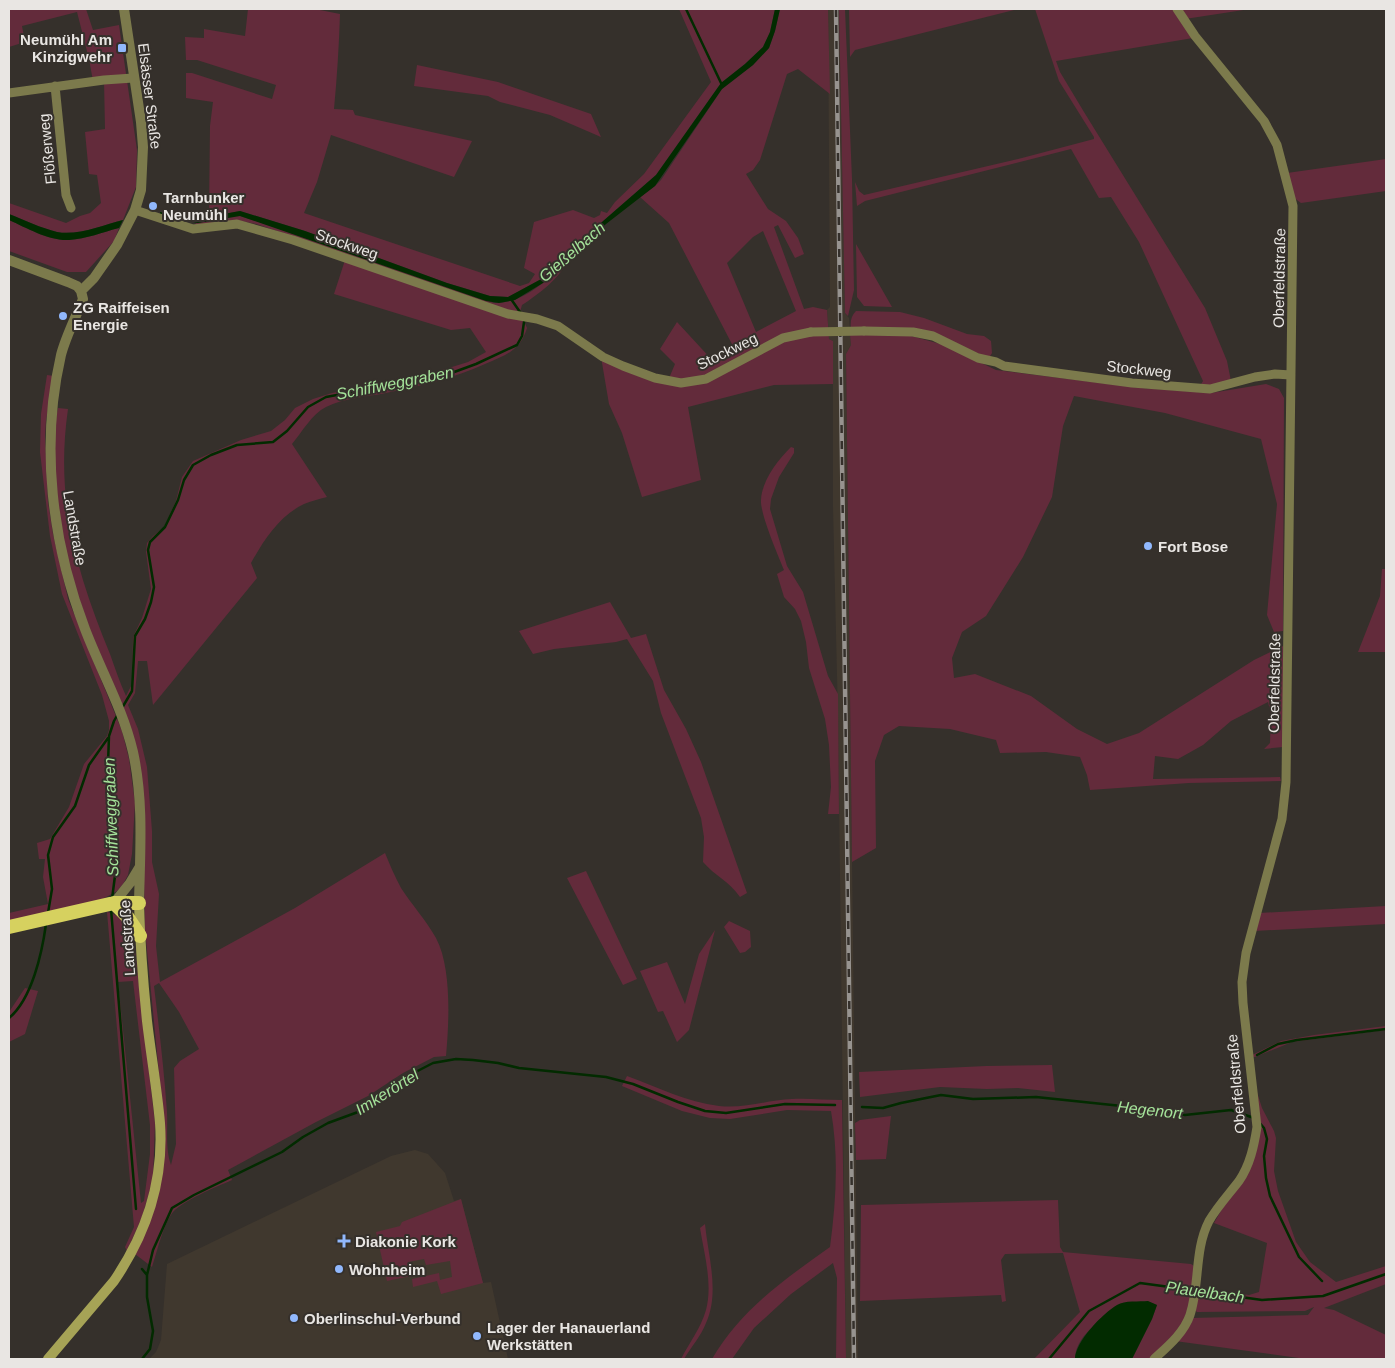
<svg xmlns="http://www.w3.org/2000/svg" width="1395" height="1368" viewBox="0 0 1395 1368" font-family="Helvetica,sans-serif">
	<style>
		.built { fill: #40382e }
		.green { fill: #632b3b; fill-rule: evenodd }
		.water { fill: #022b00 }
		.lines { fill: none; stroke-linecap: round; stroke-linejoin: round }
		.stream { stroke: #022b00; stroke-width: 2.5 }
		.minor { stroke: #7c7a4c; stroke-width: 9 }
		.tertiary { stroke: #7c7a4c; stroke-width: 10 }
		.secondary { stroke: #a6a356; stroke-width: 10 }
		.trunk { stroke: #d6d15f; stroke-width: 14 }
		.rail-casing { stroke: #97938f; stroke-width: 4.5 }
		.rail { stroke: #35302b; stroke-width: 2.5; stroke-dasharray: 8; stroke-linecap: butt }
		.minor-bridge { stroke: #7c7a4c; stroke-width: 9 }
		.poi-dot { fill: #91b8fd; stroke: #35302b; stroke-width: 2 }
		.labels { text-anchor: middle; dominant-baseline: central; stroke-width: 4; stroke-linejoin: round; paint-order: stroke }
		.poi-label { font-size: 15px; font-weight: bold; fill: #e9e6e3; stroke: #35302b; text-anchor: start }
		.street-label { font-size: 15px; fill: #e9e6e3; stroke: #35302b }
		.water-label { font-size: 16px; font-style: italic; fill: #a5e39a; stroke: #35302b }
	</style>
	<rect width="100%" height="100%" fill="#35302b"/>
	<path class="built" d="M828,9H839L845,313L849,318L851,345L846,354L858,1359H846L838,717L833,507V341L829,339L827,310L830,307Z
		M415,1150L428,1154L445,1173L454,1201L461,1199L483,1283L491,1282L508,1359H149L156,1352L161,1340L167,1264L391,1156Z"/>
	<path class="green" d="M9,9H86L93,30L119,25L137,150L136,187L123,220C103,225 78,236 57,232C41,228 24,220 9,214V203L66,223L80,216L90,213L101,203L97,175L89,174L85,132L105,129L104,80L93,81L89,59L77,12L22,26L25,42L9,47Z
		M248,9H315L340,14C339,46 337,77 334,109L353,110L355,115L472,141L454,177L331,135L317,182L304,213L520,286L529,283L535,274L524,268L534,222L573,210L594,218L600,215L601,211L607,213L615,202L644,174L711,82L679,9H775L770,32L763,47L745,64L721,83L656,175L602,222L545,277L508,297L490,296L447,283L305,231L240,211L211,217L197,218L209,213L210,126L213,102L186,98V73H192L272,99L276,85L197,60H186L185,37L204,38V29L245,36Z
		M780,9H828L830,94L798,69L787,74L760,160L753,170L746,174L768,209L786,221L798,238L804,254L795,258L778,225L774,227L804,309L813,307L827,310L829,339L833,341V384L774,385L688,407L701,480L642,497L622,433L609,404L601,357L667,383L675,364L660,349L677,322L713,361L734,348L669,223L640,197L655,186L661,180L722,89L753,65L769,48L775,31ZM763,231L796,311L756,332L727,263L753,237Z
		M839,9H845L852,179L854,290L848,316L845,313Z
		M849,9H1018L855,50L850,57Z
		M1035,9H1174L1193,38L1056,61L1060,72L1084,112L1205,308L1227,361L1231,381L1212,386H1200L1203,381L1139,242L1111,197L1099,198L1071,149L865,201L857,206L855,182L859,191L864,195L1022,158L1094,139V137L1059,81Z
		M1179,9H1250L1185,19Z
		M417,65L498,82L591,114L601,137L550,115L500,102L488,96L414,86Z
		M1386,159V191L1301,203L1293,197L1287,173Z
		M236,216H240L271,226L494,303C524,304 548,279 568,260C560,278 539,294 522,305L520,312L527,328C520,351 506,355 485,364C454,378 420,386 386,393C366,397 344,398 326,407C312,414 302,432 292,444L327,497C319,499 311,501 304,504C279,516 264,540 251,563L257,578L153,705L147,661H138L135,693L128,705L138,729L147,767L152,831V862L159,894L156,946L160,982L295,908L385,853C390,865 395,877 401,888C412,905 426,920 436,938C452,968 449,1023 446,1056L434,1057L403,1073L368,1096L316,1122L228,1170L232,1180C216,1187 184,1200 173,1212C163,1225 157,1252 152,1267L135,1254L147,1229L163,1114L145,930L142,781L71,575L62,538L55,476V424L58,408L68,409C55,499 76,571 110,654C115,668 120,683 126,696L132,684L133,637L142,618L151,589L146,552L147,543L153,536L164,527L176,501L182,477L193,461L241,440L271,431L285,420L295,408L313,399L332,393L436,372L468,362L486,352L470,328L451,330L334,294L346,257L298,238L256,224L236,220L195,225L196,223ZM159,983L179,1012L199,1049L180,1061L174,1068L176,1144L171,1165C165,1148 168,1129 167,1112C164,1069 159,1028 154,986Z
		M9,220C27,228 49,241 69,240C86,239 103,232 119,228L114,241L86,272H67L9,251Z
		M856,244L892,307L864,306L857,297Z
		M856,311L900,312L924,318L967,334L984,336L991,341L992,353L989,358L986,357L945,338L851,329C850,322 851,316 856,311Z
		M904,334L944,345L996,370L1141,388L1211,393L1266,384L1279,389L1284,398L1283,631L1274,632L1267,615L1277,504L1261,439L1165,413L1074,396L1063,426L1052,497L1023,557L986,616L962,632L952,658L954,678L975,674L1031,696L1077,729L1107,744L1139,733L1254,660L1283,646V747L1264,749L1270,743L1271,715L1268,702L1231,721L1203,745L1178,759L1155,756L1153,779L1280,777L1281,781L1189,783L1090,790L1087,775L1080,757L1046,752L1000,753L996,740L950,729L899,726L884,735L875,761L876,848L852,862L846,354L851,345L850,335Z
		M47,375L54,376L46,420L45,436L48,502L53,534L68,599L122,731L129,759L135,803L132,854L128,875L123,884L117,891L99,901L9,922V913L48,904L43,877L45,859H39L37,843L50,839L69,807L84,764L107,736L109,730V721L102,695L62,594L50,536L40,452L41,414Z
		M791,447L794,448V453L779,477L771,499L770,509L787,566L803,592L828,676L838,694L839,814H828L831,787L829,745L825,719L809,668L806,642L801,621L795,609L784,597L777,574L784,570C778,555 760,514 761,500C762,480 778,460 791,447Z
		M1382,569H1386V652H1358L1380,596Z
		M610,602L631,638L646,634L664,690L686,729L701,762L747,893L740,897C729,881 715,876 703,862L704,837L701,818L661,713L653,681L627,639L616,642L554,649L533,654L519,631Z
		M586,871L637,979L623,985L567,878Z
		M1386,906V924L1254,931L1259,913Z
		M107,912C123,916 129,927 134,942L155,1123L153,1179L142,1217L127,1251L125,1247L134,1227ZM133,981L150,1125V1154L144,1201L141,1203L118,982Z
		M729,921L750,931L751,947L745,952L740,953L724,927Z
		M715,930L689,1030L677,1042L663,1011L658,1012L640,971L667,962L685,1004L699,954Z
		M25,988L38,991L25,1034L9,1042V1012Z
		M1386,1026V1030L1292,1042L1255,1057L1250,1056L1281,1041L1314,1035Z
		M1052,1065L1055,1092L1018,1088L987,1089L940,1087L860,1097L859,1072L986,1066Z
		M627,1076C657,1087 687,1102 719,1106C744,1109 767,1100 792,1099C808,1098 825,1100 842,1100L846,1359H836L837,1278L833,1263L791,1294L754,1328L732,1359H712C741,1309 784,1280 830,1247C836,1202 839,1157 831,1111L787,1110L730,1119L710,1118L682,1111L622,1086Z
		M1254,1083L1262,1108L1274,1131L1276,1138L1274,1171L1278,1191L1296,1242L1310,1262L1336,1282L1386,1266V1284L1324,1308L1334,1310L1386,1335V1359H1306L1175,1341L1191,1318L1308,1315L1314,1307L1305,1311L1197,1312L1195,1310L1198,1288L1249,1295L1259,1292L1267,1243L1214,1223L1257,1148Z
		M891,1116L886,1159L856,1160L855,1123L860,1120Z
		M461,1199L483,1283L441,1294L437,1281L413,1287L412,1279L439,1273L440,1280L452,1277L450,1261L426,1265L424,1259L408,1262L411,1276L387,1281L376,1232L400,1226L402,1222Z
		M1058,1200L1060,1247L1063,1252L1191,1264L1194,1266L1190,1302L1182,1325L1150,1359H1132L1152,1319L1157,1305C1145,1299 1139,1304 1127,1302C1108,1314 1075,1334 1075,1359H1034L1080,1312L1063,1253L1005,1254L1001,1260L1006,1301L1002,1302L1001,1295L860,1301L861,1205Z
		M705,1224C708,1256 720,1292 706,1323C701,1336 691,1347 684,1359H681C689,1343 701,1328 706,1310C713,1284 704,1253 700,1228Z"/>
	<path class="water" d="M775,9H780L775,31L769,48L753,65L722,89L655,186L606,224L543,283L515,300L499,303L486,301L240,216L198,223L160,215V212L201,218L240,211L305,231L447,283L490,296L508,297L545,277L602,222L656,175L721,83L745,64L763,47L770,32Z
		M9,214C24,220 41,228 57,232C78,236 103,225 123,220L119,228C103,232 86,239 69,240C49,241 27,228 9,220Z
		M1148,1301L1157,1305L1152,1319L1132,1359H1075C1075,1342 1103,1313 1117,1305C1125,1300 1139,1302 1148,1301Z"/>
	<g class="lines">
		<path class="stream" d="M686,9L721,83
			M511,299L520,312
			M122,708L132,691L135,636L145,619L151,602L154,587L148,550L150,542L165,527L178,500L184,480L193,465L211,455L237,445L273,442L287,431L308,407L326,397L446,375L476,364L517,345L522,336L524,322
			M112,899L116,868L107,792L109,736L114,721L118,714
			M111,909L136,1209
			M48,913L52,889L48,855L53,837L75,806L89,765L108,738
			M9,1018C32,999 42,953 46,924
			M1257,1055L1278,1044L1297,1040L1386,1029
			M862,1107L883,1108L901,1103L941,1095L973,1099L1036,1097L1160,1110L1185,1115L1231,1110L1254,1118
			M1258,1121L1264,1128L1267,1139L1264,1156L1266,1178L1270,1196L1299,1257L1322,1281
			M142,1269L147,1275
			M1198,1291L1262,1300L1323,1296L1386,1274
			M142,1359L150,1349L153,1331L147,1297V1275L153,1250L172,1208L194,1195L282,1152L303,1137L328,1123L358,1112L383,1097L406,1077L433,1063L456,1059L473,1060L498,1063L519,1068L606,1077L633,1084L678,1102L705,1111L726,1113L785,1104L835,1105
			M1049,1359L1089,1311L1140,1283L1192,1290"/>
		<path class="minor" d="M55,86L66,195L71,208
			M9,93L104,80L133,78
			M135,210L193,229L237,224L293,240L508,314L537,319L558,326L603,357L623,366L655,378L681,383L706,379L783,338L811,332
			M864,331L913,332L933,336L978,358L996,362L1004,366L1132,383L1210,389L1255,377L1275,374L1291,375
			M1154,1359C1167,1347 1184,1333 1190,1315C1200,1285 1194,1250 1209,1221C1217,1207 1229,1194 1239,1181C1250,1165 1254,1146 1257,1127L1243,1003L1242,982L1246,953L1282,819L1286,782L1293,206L1277,145L1264,121L1195,36L1177,9"/>
		<path class="tertiary" d="M9,260L68,282L77,286L81,291
			M81,291L83,299C76,317 66,336 61,355C40,446 52,543 85,629C101,671 123,709 133,752C144,802 140,853 139,903
			M81,291L94,278L117,245L135,210L141,190L143,147L141,122L124,9
			M114,903L130,883L139,868"/>
		<path class="secondary" d="M48,1359L114,1281C146,1234 164,1180 160,1123C157,1089 151,1055 147,1021C143,982 140,942 139,903"/>
		<path class="trunk" d="M114,903L126,915L140,936
			M9,927L114,903H139"/>
		<defs>
			<path id="rail" d="M836,9L854,1359"/>
		</defs>
		<use href="#rail" class="rail-casing"/>
		<use href="#rail" class="rail"/>
		<path class="minor-bridge" d="M811,332L864,331"/>
	</g>
	<g class="poi-dot">
		<rect x="117" y="43" width="10" height="10" rx="2.5"/>
		<circle cx="153" cy="206" r="5"/>
		<circle cx="63" cy="316" r="5"/>
		<circle cx="1148" cy="546" r="5"/>
		<path d="M341.5 1233.5h5v5h5v5h-5v5h-5v-5h-5v-5h5z"/>
		<circle cx="339" cy="1269" r="5"/>
		<circle cx="294" cy="1318" r="5"/>
		<circle cx="477" cy="1336" r="5"/>
	</g>
	<g class="labels">
		<g class="poi-label">
			<text x="112" y="39" text-anchor="end">Neumühl Am<tspan x="112" dy="17">Kinzigwehr</tspan></text>
			<text x="163" y="197">Tarnbunker<tspan x="163" dy="17">Neumühl</tspan></text>
			<text x="73" y="307">ZG Raiffeisen<tspan x="73" dy="17">Energie</tspan></text>
			<text x="1158" y="546">Fort Bose</text>
			<text x="355" y="1241">Diakonie Kork</text>
			<text x="349" y="1269">Wohnheim</text>
			<text x="304" y="1318">Oberlinschul-Verbund</text>
			<text x="487" y="1327">Lager der Hanauerland<tspan x="487" dy="17">Werkstätten</tspan></text>
		</g>
		<g class="street-label">
			<text transform="translate(150 96) rotate(83)">Elsässer Straße</text>
			<text transform="translate(47 149) rotate(-96)">Flößerweg</text>
			<text transform="translate(347 244) rotate(19)">Stockweg</text>
			<text transform="translate(1279 278) rotate(-89)">Oberfeldstraße</text>
			<text transform="translate(727 351) rotate(-26)">Stockweg</text>
			<text transform="translate(1139 369) rotate(6)">Stockweg</text>
			<text transform="translate(75 528) rotate(80)">Landstraße</text>
			<text transform="translate(1274 683) rotate(-89)">Oberfeldstraße</text>
			<text transform="translate(127 938) rotate(-94)">Landstraße</text>
			<text transform="translate(1236 1084) rotate(-95)">Oberfeldstraße</text>
		</g>
		<g class="water-label">
			<text transform="translate(572 252) rotate(-41)">Gießelbach</text>
			<text transform="translate(395 383) rotate(-11)">Schiffweggraben</text>
			<text transform="translate(111 817) rotate(-92)">Schiffweggraben</text>
			<text transform="translate(387 1092) rotate(-32)">Imkerörtel</text>
			<text transform="translate(1150 1110) rotate(6)">Hegenort</text>
			<text transform="translate(1205 1292) rotate(8)">Plauelbach</text>
		</g>
	</g>
	<rect width="1395" height="1368" fill="none" stroke="#e9e6e3" stroke-width="20"/>
</svg>
